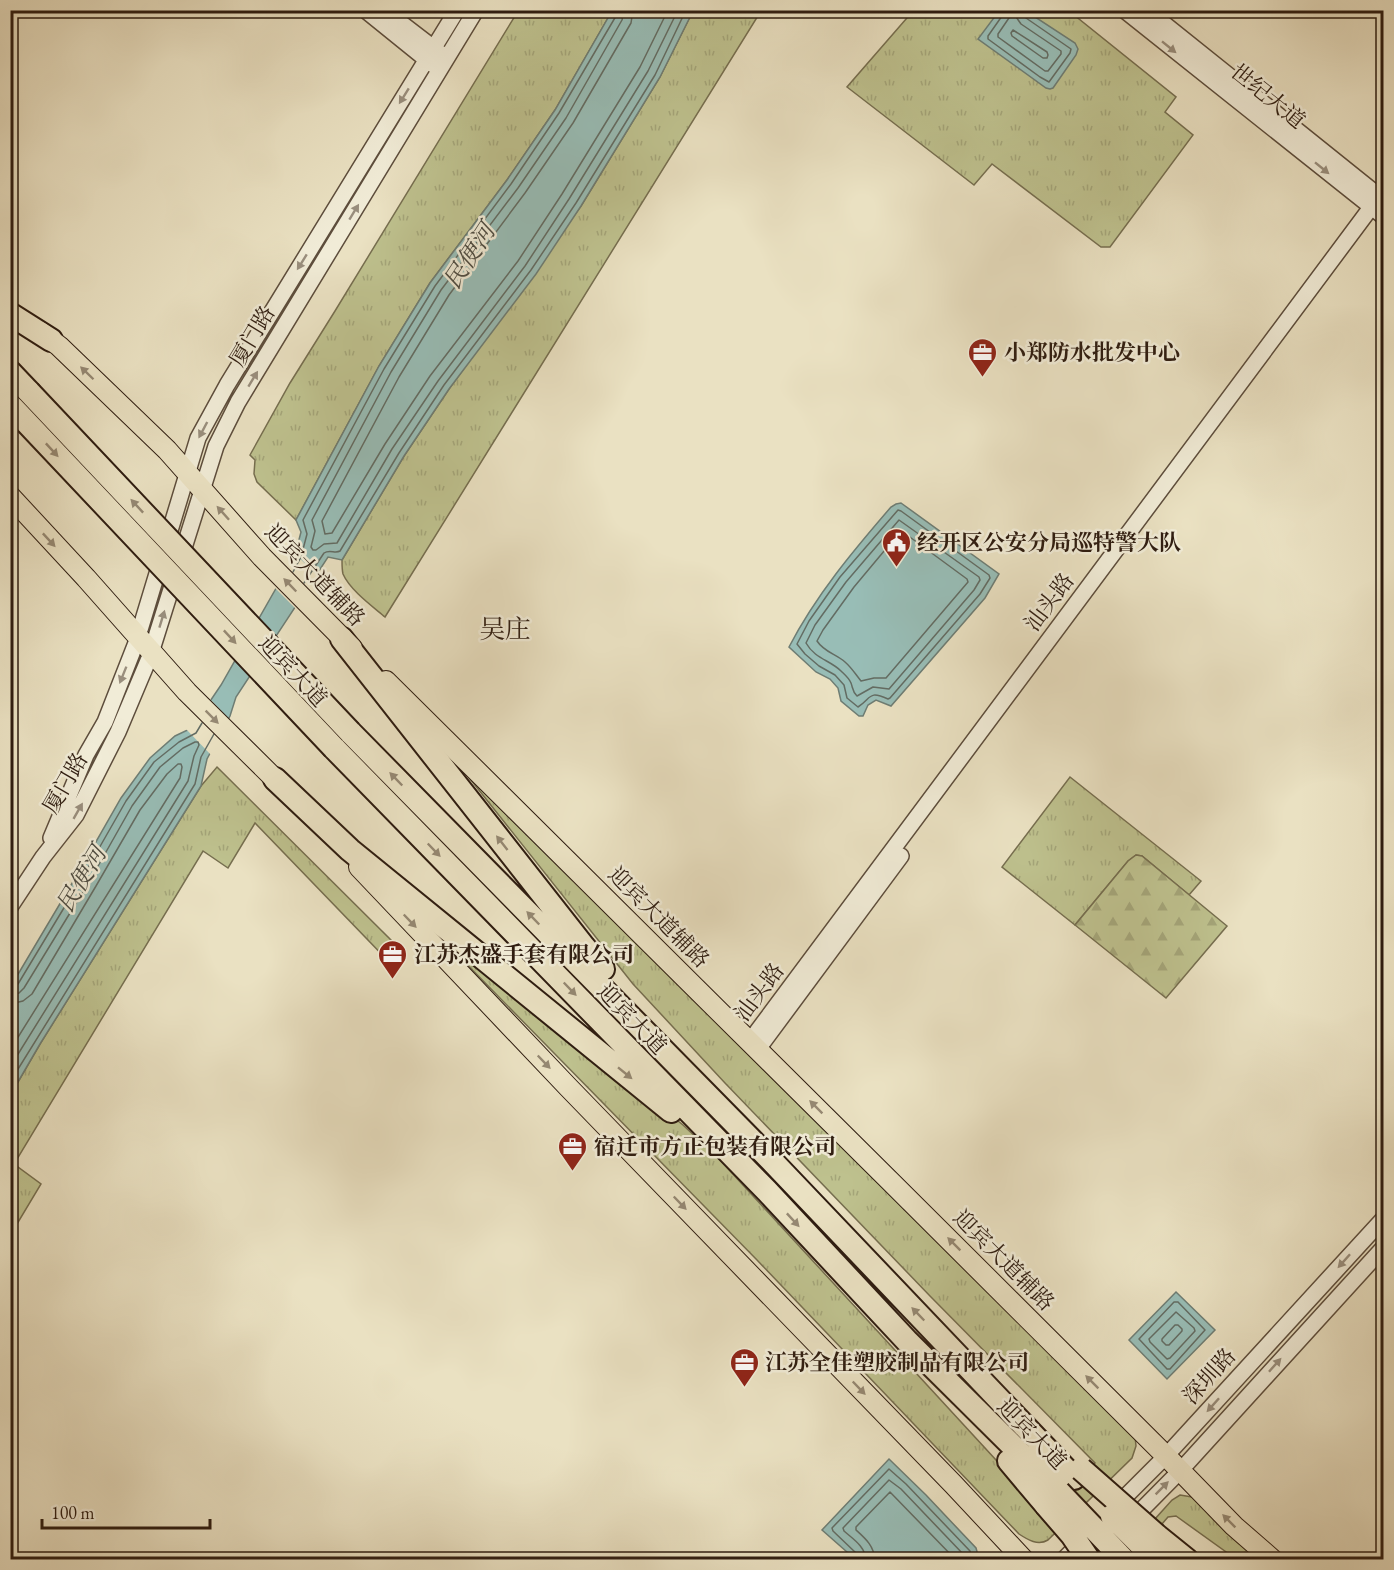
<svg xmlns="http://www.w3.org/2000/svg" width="1394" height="1570" viewBox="0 0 1394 1570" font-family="'EB Garamond','Noto Serif SC',serif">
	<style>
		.grass { fill: url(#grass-tufts); stroke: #766e4f; stroke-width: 1.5 }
		.forest { fill: url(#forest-firs); stroke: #766e4f; stroke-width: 1.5 }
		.water { fill: #98bdb6; stroke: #6e7d74; stroke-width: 1.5 }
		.pier { fill: #eae1c2 }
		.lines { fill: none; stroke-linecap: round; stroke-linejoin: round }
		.shore { stroke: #636c63; stroke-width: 1.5 }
		.minor-casing { stroke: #5d4d3c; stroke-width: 18 }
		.major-casing { stroke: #2e1c10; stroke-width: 22 }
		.highway-casing { stroke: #2e1c10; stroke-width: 26 }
		.minor { stroke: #f1ecd7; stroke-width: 15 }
		.major { stroke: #eae1c2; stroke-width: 20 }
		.highway { stroke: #eae1c2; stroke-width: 22 }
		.highway-bridge-casing { stroke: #2e1c10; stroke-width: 26; stroke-linecap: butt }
		.highway-bridge { stroke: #eae1c2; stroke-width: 22 }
		.oneway { fill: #998e7d }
		.oneway2 { fill: #958872 }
		.labels { text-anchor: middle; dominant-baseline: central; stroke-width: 5; stroke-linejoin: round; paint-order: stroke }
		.street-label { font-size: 22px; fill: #2e1c10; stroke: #f1ecd7 }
		.poi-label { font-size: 22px; font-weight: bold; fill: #2e1c10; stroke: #f1ecd7; text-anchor: start }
		.water-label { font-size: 24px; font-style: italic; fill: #4e4c42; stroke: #f1ecd7 }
		.quarter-label { font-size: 26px; fill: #2e1c10; stroke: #f1ecd7 }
	</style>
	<defs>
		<pattern id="grass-tufts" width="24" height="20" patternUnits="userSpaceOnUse" patternTransform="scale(1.5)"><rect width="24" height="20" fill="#bec18e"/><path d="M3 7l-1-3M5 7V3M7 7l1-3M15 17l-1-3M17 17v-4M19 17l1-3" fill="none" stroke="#a4a579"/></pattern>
		<pattern id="forest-firs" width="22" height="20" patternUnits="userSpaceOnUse" patternTransform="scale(1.5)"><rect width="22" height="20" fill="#bec18e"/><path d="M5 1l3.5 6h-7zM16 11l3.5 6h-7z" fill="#a4a579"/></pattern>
	</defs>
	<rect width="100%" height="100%" fill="#eae1c2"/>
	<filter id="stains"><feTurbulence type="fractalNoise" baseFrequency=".00333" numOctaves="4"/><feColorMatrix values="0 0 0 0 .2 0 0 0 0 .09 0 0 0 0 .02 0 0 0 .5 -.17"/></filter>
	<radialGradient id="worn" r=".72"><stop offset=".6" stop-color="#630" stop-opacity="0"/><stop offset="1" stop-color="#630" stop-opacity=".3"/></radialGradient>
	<path class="grass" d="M518,11H612L555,110L507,180L430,283L379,366L296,520L257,482L254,474L255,460L250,455L290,383L335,311Z
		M693,11H761L385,617C372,606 350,590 343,574C342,570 342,565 342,560L404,456L449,389L581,206L660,77Z
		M913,11H1069L1176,97L1165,112L1193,135L1110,247H1101L992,164L974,185L847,87Z
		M432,731L1135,1436L1136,1446L1132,1458L1048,1540C1038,1546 1028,1540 1019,1534L757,1260L447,944L454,938L683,1125L720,1160L1042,1510L1095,1463L930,1296L725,1083L633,984Z
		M217,767L400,949L404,957L402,964L395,968L255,823L228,868L203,851L14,1164L41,1184L11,1234V1094L40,1044L201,786Z
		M1070,777L1201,881L1189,895L1142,856L1136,855L1128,861L1075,925L1002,867Z
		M1180,1495L1198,1498L1266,1559H1236L1176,1516L1168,1517L1162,1524L1155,1519L1172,1500Z"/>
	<path class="forest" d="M1136,855L1142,856L1227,926L1166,998L1075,925L1128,861Z"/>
	<path class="water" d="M612,11H693L660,77L581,206L536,274L449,389L404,456L342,560L328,557L236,697L230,716L207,759L201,786L40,1044L11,1094V986L77,875L121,798L150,758L175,736L192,728L221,685L295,555L301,532L296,520L379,366L430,283L507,180L555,110Z
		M999,11H1026L1075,43L1078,49L1076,55L1053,88L1050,89L1046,88L978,39Z
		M901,503L999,574L985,598L891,706L876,700L868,705L863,716H859L841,701L838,688L830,679L816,672L789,647C816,595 853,551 891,507L896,504Z
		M1176,1292L1215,1330L1167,1379L1129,1340Z
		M889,1459L926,1495L976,1548L979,1559H855L822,1530Z"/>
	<path class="pier" d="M293,552L319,577L297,610L274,587Z
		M209,698L231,721L212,756L185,728L190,726Z"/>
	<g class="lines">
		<path class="shore" d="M624,10L622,20L566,118L518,188L441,290L391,372L312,520L315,531L311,547L313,550H316L324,544L337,543L392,449L438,381L525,266L569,199L648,71L678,10
			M633,10L631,23L573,123L525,193L449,295L399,377L322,521L325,534L332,533L385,444L430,376L518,261L562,194L640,67L668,10
			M1003,10L1002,16L988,36V39L1040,77L1049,82L1070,53L1071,49L1026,18L1023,10
			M1014,14L1021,24L1061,51V54L1048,71H1045L998,37V34L1011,15Z
			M1013,30L1047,52L1048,55L1047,58H1043L1012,36L1011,33Z
			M898,510L901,511L989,575L990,578L980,594L890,698L888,699C868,690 872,698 858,707L847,698L844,685L835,675L819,666L805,654L797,644L809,621L840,577Z
			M899,520L979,577L980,580L974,590L889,689L873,687L857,696C852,691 853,688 851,683C849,678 844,674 841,671C830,660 815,659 806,643L815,625L846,582Z
			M900,532H903L967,579L968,582L886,678H874L861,681C856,675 852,668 845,662C836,654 824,652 817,641L823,630L854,587Z
			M293,572L301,557L307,534L303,520L384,369L435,286L511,184L559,113L616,16L617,10
			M304,583L324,553C330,549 335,554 340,551L399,453L444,385L531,270L576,203L655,75L686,10
			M10,987H15L18,984L82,878L126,801L154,762L179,742L196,733L202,723
			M10,995L19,993L24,988L89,882L132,806L160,767L183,748L195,742H198L199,745L194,756L188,781L10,1067
			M10,1004L23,1001L32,994L96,886L140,810L167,774L178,764H181L182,767L180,778L10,1050
			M10,1082L195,784L201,757L214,734
			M1174,1302H1178L1205,1330L1170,1369H1167L1139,1339Z
			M1176,1312L1194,1328L1195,1331L1170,1358L1167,1359L1150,1342L1149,1339Z
			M1175,1325H1178L1182,1329V1331L1169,1345H1166L1162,1341V1339Z
			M858,1560L856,1553L833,1531L832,1528L889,1469L906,1484L970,1551L973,1560
			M866,1560C865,1546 853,1539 844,1531L843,1528L889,1480L901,1489L964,1555L965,1560
			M875,1560C874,1546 866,1539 856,1530V1527L890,1492L956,1560"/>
		<defs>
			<path id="minor" d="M365,10L433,65
				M384,10L440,53
				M1124,10L1384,217
				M1147,10L1384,200
				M51,838L86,755L105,722L136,643L198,438L227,385L457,10
				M10,907L43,857L76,815L118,732L150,656L216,446L238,402L476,10
				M750,1041L1384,190
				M758,1049L901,856
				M1114,1508L1166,1456L1384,1218
				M1063,1560L1085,1538
				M1092,1560L1180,1471L1384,1247"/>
			<path id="major" d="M40,332L59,346L167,450L262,557L352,648
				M10,496L86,578L187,692L285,789
				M386,681L892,1183L1166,1456L1234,1526L1273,1560
				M359,867L569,1088L953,1484L1024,1560"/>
			<path id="highway" d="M10,314L51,340
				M10,372L29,392
				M342,639L584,947L603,969
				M350,732L771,1160L1074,1478
				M334,748L767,1191L907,1341L1059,1492
				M275,779L350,850L671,1111
				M1009,1461L1046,1505
				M1156,1535L1187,1560
				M1143,1547L1157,1560"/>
		</defs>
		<use href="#minor" class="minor-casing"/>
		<use href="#major" class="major-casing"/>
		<use href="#highway" class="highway-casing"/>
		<use href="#minor" class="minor"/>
		<use href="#major" class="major"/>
		<use href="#highway" class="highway"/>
		<defs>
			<path id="highway-bridge" d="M29,392L350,732
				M12,407L334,748
				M1081,1469L1156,1535
				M1059,1492L1124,1560
				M1046,1505L1072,1535L1089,1560
				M1112,1516L1143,1547"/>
		</defs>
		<use href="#highway-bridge" class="highway-bridge-casing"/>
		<use href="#highway-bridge" class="highway-bridge"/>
	</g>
	<defs><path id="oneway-solid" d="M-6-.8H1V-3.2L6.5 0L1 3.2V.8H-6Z" transform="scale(1.5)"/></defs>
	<g class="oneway">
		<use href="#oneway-solid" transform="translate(1169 47) rotate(39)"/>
		<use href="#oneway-solid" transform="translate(404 96) rotate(122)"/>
		<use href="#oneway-solid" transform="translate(1322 168) rotate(39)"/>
		<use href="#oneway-solid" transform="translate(354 212) rotate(-59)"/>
		<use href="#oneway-solid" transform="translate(302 262) rotate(122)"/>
		<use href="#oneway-solid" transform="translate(253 379) rotate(-59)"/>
		<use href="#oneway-solid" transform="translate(203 430) rotate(118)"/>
		<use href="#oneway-solid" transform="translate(162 619) rotate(-73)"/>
		<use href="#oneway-solid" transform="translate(123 675) rotate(112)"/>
		<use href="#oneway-solid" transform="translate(78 811) rotate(-60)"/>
		<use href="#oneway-solid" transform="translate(1344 1261) rotate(132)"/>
		<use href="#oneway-solid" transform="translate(1275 1365) rotate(-48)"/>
		<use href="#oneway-solid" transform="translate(1213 1405) rotate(132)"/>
		<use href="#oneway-solid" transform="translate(1162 1488) rotate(-45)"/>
	</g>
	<g class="oneway2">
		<use href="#oneway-solid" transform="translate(87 373) rotate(-136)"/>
		<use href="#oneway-solid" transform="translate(52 450) rotate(47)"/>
		<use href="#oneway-solid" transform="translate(137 506) rotate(-133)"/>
		<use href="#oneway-solid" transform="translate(223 513) rotate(-132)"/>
		<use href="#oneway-solid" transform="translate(49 540) rotate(47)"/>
		<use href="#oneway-solid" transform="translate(290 585) rotate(-134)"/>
		<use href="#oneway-solid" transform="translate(230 637) rotate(47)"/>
		<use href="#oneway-solid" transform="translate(212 717) rotate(45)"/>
		<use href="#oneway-solid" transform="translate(396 779) rotate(-134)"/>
		<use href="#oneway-solid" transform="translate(502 843) rotate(-128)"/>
		<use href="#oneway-solid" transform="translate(434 850) rotate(46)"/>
		<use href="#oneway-solid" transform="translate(533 918) rotate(-134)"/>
		<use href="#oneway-solid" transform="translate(410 921) rotate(46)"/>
		<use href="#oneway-solid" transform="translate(570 989) rotate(46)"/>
		<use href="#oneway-solid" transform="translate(544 1062) rotate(46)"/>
		<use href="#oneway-solid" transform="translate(625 1073) rotate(39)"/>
		<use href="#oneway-solid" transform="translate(816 1107) rotate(-135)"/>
		<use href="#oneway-solid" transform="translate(680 1203) rotate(46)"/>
		<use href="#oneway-solid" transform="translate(793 1220) rotate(47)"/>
		<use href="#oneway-solid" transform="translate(954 1244) rotate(-135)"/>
		<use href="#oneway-solid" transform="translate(918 1314) rotate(-134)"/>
		<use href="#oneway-solid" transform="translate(1092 1382) rotate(-135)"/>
		<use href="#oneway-solid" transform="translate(859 1388) rotate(46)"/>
		<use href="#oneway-solid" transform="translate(1229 1521) rotate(-135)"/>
	</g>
	<defs>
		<symbol id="office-pin" viewBox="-11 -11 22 30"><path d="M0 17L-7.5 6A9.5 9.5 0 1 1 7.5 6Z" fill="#8f2418" stroke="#f1ecd7"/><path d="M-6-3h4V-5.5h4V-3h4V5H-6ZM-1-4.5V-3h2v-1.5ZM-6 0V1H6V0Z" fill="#fff"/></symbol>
		<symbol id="civic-pin" viewBox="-11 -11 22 30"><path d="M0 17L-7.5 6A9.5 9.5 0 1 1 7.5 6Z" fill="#8f2418" stroke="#f1ecd7"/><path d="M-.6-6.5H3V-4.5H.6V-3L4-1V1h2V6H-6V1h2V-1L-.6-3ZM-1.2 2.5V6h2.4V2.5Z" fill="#fff"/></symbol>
	</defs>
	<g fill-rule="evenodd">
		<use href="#office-pin" x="966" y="336" width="33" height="45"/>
		<use href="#civic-pin" x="880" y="526" width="33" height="45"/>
		<use href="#office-pin" x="376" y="938" width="33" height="45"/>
		<use href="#office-pin" x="556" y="1130" width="33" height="45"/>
		<use href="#office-pin" x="728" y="1346" width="33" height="45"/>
	</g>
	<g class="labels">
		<g class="street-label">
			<text transform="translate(1268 96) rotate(39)">世纪大道</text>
			<text transform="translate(252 336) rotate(-59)">厦门路</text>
			<text transform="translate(315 575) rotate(46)">迎宾大道辅路</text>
			<text transform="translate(1049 602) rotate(-53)">汕头路</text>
			<text transform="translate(293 671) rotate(47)">迎宾大道</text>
			<text transform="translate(65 783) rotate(-60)">厦门路</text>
			<text transform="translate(659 917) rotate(45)">迎宾大道辅路</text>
			<text transform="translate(759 992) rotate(-53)">汕头路</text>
			<text transform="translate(632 1019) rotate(46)">迎宾大道</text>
			<text transform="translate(1004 1260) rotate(45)">迎宾大道辅路</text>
			<text transform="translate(1209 1376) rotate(-48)">深圳路</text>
			<text transform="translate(1032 1434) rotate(46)">迎宾大道</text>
		</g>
		<g class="poi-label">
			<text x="1004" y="352">小郑防水批发中心</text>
			<text x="917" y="542">经开区公安分局巡特警大队</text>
			<text x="414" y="954">江苏杰盛手套有限公司</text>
			<text x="594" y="1146">宿迁市方正包装有限公司</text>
			<text x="765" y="1362">江苏全佳塑胶制品有限公司</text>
		</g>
		<g class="water-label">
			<text transform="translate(469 256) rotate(-57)">民便河</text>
			<text transform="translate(81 879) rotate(-59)">民便河</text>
		</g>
		<g class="quarter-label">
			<text x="505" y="629">吴庄</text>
		</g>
	</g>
	<rect width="1394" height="1570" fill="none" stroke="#eae1c2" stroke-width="36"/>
	<rect x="12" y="12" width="1370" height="1546" fill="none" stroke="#2e1c10" stroke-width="3"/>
	<rect x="18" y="18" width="1358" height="1534" fill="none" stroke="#2e1c10" stroke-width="1.5"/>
	<path d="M42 1519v9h168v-9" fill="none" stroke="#2e1c10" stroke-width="3"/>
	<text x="51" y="1519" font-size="18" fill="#2e1c10" stroke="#f1ecd7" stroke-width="4.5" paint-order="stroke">100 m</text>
	<rect width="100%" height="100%" filter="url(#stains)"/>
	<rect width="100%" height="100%" fill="url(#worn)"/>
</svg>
